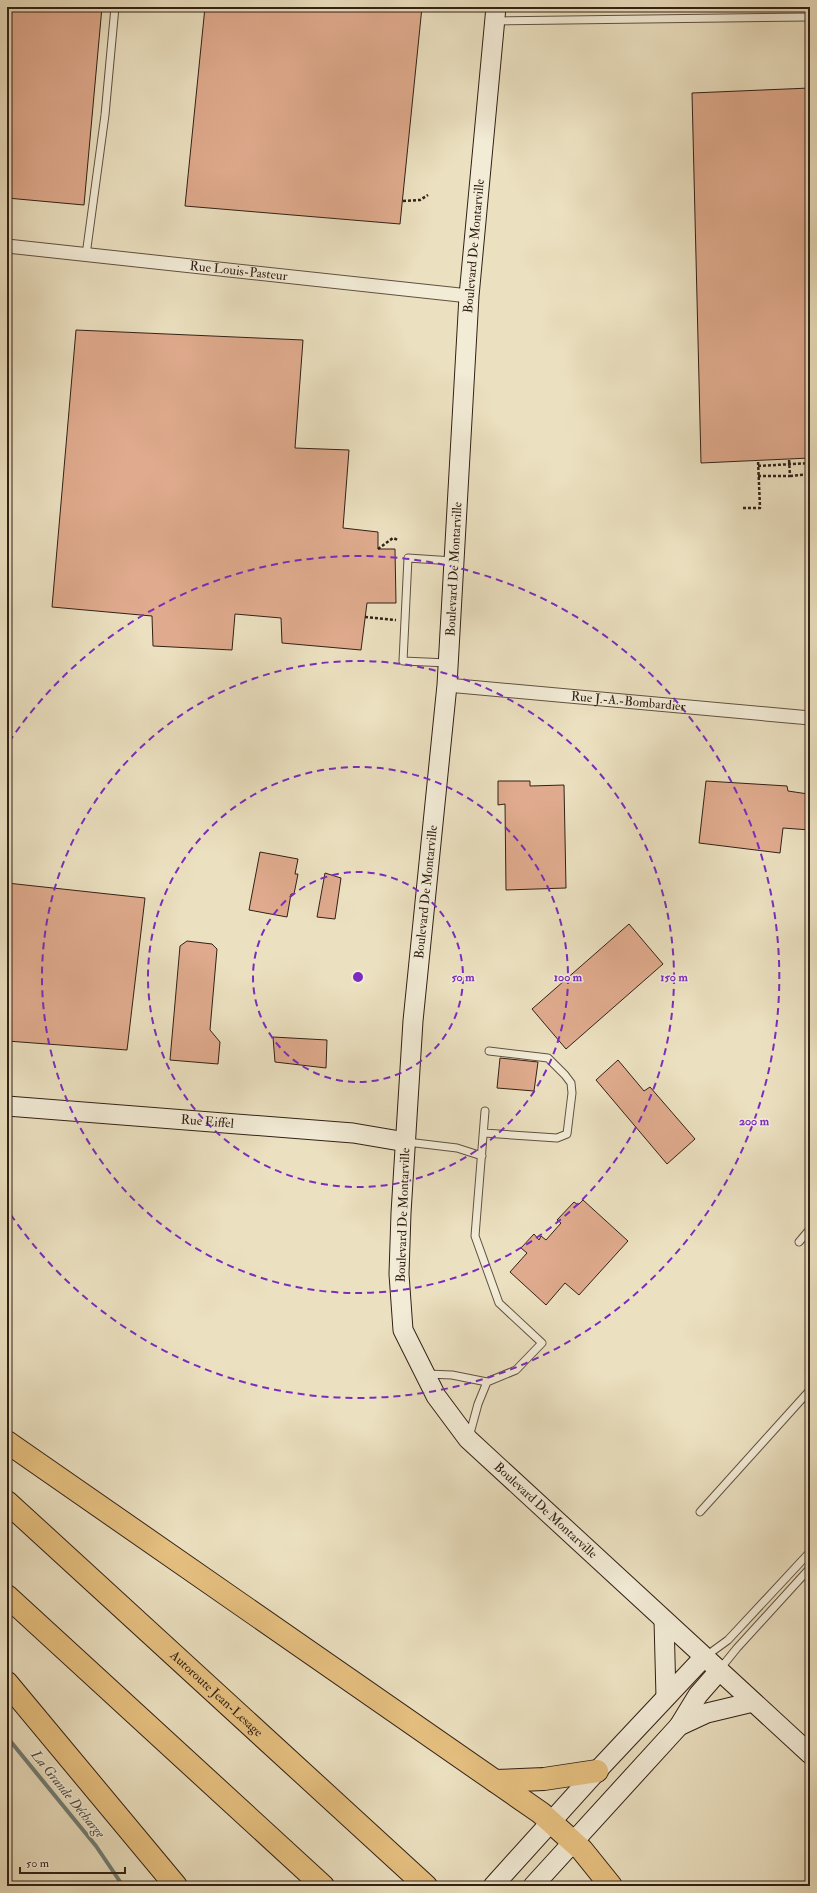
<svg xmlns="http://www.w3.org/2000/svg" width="817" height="1893" viewBox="0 0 817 1893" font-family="'IM FELL Double Pica',serif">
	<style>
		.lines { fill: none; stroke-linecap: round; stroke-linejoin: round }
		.stream { stroke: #707e77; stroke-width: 4 }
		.building { fill: #dfaa8d; stroke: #322116 }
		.lane-casing { stroke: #605140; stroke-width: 9 }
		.street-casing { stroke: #605140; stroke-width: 15 }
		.secondary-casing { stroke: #322116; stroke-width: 21 }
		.highway-casing { stroke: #322116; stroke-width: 24 }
		.path { stroke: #322116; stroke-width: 2.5; stroke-dasharray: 3 2; stroke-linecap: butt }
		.lane { stroke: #f2ebd6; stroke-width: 7 }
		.street { stroke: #f2ebd6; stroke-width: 13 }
		.secondary { stroke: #f2ebd6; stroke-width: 19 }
		.highway { stroke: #e6c080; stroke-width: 22 }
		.ring { fill: none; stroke: #7b2cbf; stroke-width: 2; stroke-dasharray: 7 5 }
		.labels { text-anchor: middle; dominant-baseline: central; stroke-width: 3; stroke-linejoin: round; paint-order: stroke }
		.street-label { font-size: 13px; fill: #322116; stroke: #f2ebd6 }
		.water-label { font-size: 14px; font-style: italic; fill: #515046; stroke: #f2ebd6 }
		.centre { fill: #7b2cbf; stroke: #f2ebd6; stroke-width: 2 }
		.ring-label { font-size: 12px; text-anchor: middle; font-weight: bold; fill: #7b2cbf; stroke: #f2ebd6; stroke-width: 3; stroke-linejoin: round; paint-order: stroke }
	</style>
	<rect width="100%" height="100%" fill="#ebe0c0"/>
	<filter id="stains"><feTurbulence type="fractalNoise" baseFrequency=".005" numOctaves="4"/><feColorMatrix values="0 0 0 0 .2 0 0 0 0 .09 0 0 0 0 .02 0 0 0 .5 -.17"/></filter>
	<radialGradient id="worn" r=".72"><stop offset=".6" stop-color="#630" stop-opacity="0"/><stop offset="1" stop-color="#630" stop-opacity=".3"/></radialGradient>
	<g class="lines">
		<path class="stream" d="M7,1737L96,1846L123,1886"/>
	</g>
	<path class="building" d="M7,7H102L84,205L7,198Z
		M205,7H422L400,224L185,206Z
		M810,88V458L701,463L692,93Z
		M76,330L303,340L295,448L349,450L343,528L378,532V549H395L396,603H367L361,650L282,643L281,618L235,614L232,650L153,646L152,616L52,607Z
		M498,781H530V786L564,785L566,888L506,890L505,804L498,805Z
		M706,781L787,786L788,791L808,794L810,830L783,828L780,853L699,843Z
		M260,852L298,859L295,874H298L294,894H291L287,917L249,910Z
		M325,873L341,878L335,919L317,917Z
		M7,883L145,898L127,1050L7,1041Z
		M629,924L663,964L566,1049L532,1009Z
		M187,941L212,944L217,949L210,1030L220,1042L218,1064L170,1060L180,946Z
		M273,1037L327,1040L326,1068L275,1062Z
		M500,1058L538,1062L534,1091L497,1088Z
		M618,1060L644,1091L650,1087L695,1139L667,1164L596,1080Z
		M583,1200L628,1241L579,1295L565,1283L546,1305L510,1272L527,1253L521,1248L534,1234L539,1240L541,1236L546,1240L561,1223L557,1220L574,1202L578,1205Z"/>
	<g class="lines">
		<defs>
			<path id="lane" d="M496,21L810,17
				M86,255L105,115L115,7
				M448,663L403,661L408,558L453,561
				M484,1133L557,1138L567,1134L572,1093L571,1083L565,1075L548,1058L489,1051
				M407,1142L457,1148L482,1156
				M799,1242L810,1229
				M427,1374L452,1375L487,1382L516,1370L542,1343L499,1303L475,1236L485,1111
				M469,1437L478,1404L487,1382
				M700,1512L810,1390
				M706,1656L728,1640L810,1552
				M720,1669L737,1648L810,1568"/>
			<g id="street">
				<path id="s1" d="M7,246L469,296"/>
				<path id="s2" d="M447,685L810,718"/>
			</g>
			<g id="secondary">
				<path id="s3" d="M496,7L469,296L447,685L413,1021L401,1213L399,1274L403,1330L436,1396L468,1439L810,1754"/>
				<path id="s4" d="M7,1106L353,1133L406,1142"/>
				<path d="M664,1620L666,1697"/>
				<path d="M679,1726L707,1713L753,1702"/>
				<path d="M493,1886L597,1771L704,1657"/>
				<path d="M533,1886L679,1726L698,1695L719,1671"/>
			</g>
			<g id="highway">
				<path d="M7,1442L541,1813L582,1850L611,1886"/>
				<path id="s5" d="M7,1502L426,1886"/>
				<path d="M7,1596L323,1886"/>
				<path d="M7,1683L176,1886"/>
				<path d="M495,1781L544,1779L597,1771"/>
			</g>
		</defs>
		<use href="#lane" class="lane-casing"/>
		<use href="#street" class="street-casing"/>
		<use href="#secondary" class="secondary-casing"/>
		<use href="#highway" class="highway-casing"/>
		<path class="path" d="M403,201L420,200L428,195
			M758,466L810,463
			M758,476H790L789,459
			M790,476L810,474
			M743,508H760L758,460
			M378,549L393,538L398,540
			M365,617L396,620"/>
		<use href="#lane" class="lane"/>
		<use href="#street" class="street"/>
		<use href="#secondary" class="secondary"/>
		<use href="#highway" class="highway"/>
	</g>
	<g class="ring">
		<circle cx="358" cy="977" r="105"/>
		<circle cx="358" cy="977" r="210"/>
		<circle cx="358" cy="977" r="316"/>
		<path d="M9 742A421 421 0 1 1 9 1212"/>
	</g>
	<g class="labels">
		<g class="street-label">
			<text transform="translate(474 246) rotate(-85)">Boulevard De Montarville</text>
			<text stroke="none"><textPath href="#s1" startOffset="233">Rue Louis-Pasteur</textPath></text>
			<text transform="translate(454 569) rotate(-87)">Boulevard De Montarville</text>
			<text stroke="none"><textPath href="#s2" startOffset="182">Rue J.-A.-Bombardier</textPath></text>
			<text transform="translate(426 892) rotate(-84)">Boulevard De Montarville</text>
			<text stroke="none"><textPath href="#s4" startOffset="201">Rue Eiffel</textPath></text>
			<text transform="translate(403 1215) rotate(-88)">Boulevard De Montarville</text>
			<text stroke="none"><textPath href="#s3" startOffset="1560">Boulevard De Montarville</textPath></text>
			<text stroke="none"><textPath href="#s5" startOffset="284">Autoroute Jean-Lesage</textPath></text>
		</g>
		<g class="water-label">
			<text transform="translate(68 1794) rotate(51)">La Grande Décharge</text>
		</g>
	</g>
	<circle cx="358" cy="977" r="6" class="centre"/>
	<g class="ring-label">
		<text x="463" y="981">50 m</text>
		<text x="568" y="981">100 m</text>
		<text x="674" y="981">150 m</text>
		<text x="754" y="1125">200 m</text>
	</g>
	<rect width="817" height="1893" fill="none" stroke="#ebe0c0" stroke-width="24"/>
	<rect x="8" y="8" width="801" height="1877" fill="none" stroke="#322116" stroke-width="2"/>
	<rect x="12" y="12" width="793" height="1869" fill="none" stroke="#322116"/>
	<path d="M20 1867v6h105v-6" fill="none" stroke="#322116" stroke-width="2"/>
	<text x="26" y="1867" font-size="12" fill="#322116" stroke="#f2ebd6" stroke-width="3" paint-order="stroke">50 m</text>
	<rect width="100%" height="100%" filter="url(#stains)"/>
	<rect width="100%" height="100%" fill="url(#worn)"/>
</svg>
